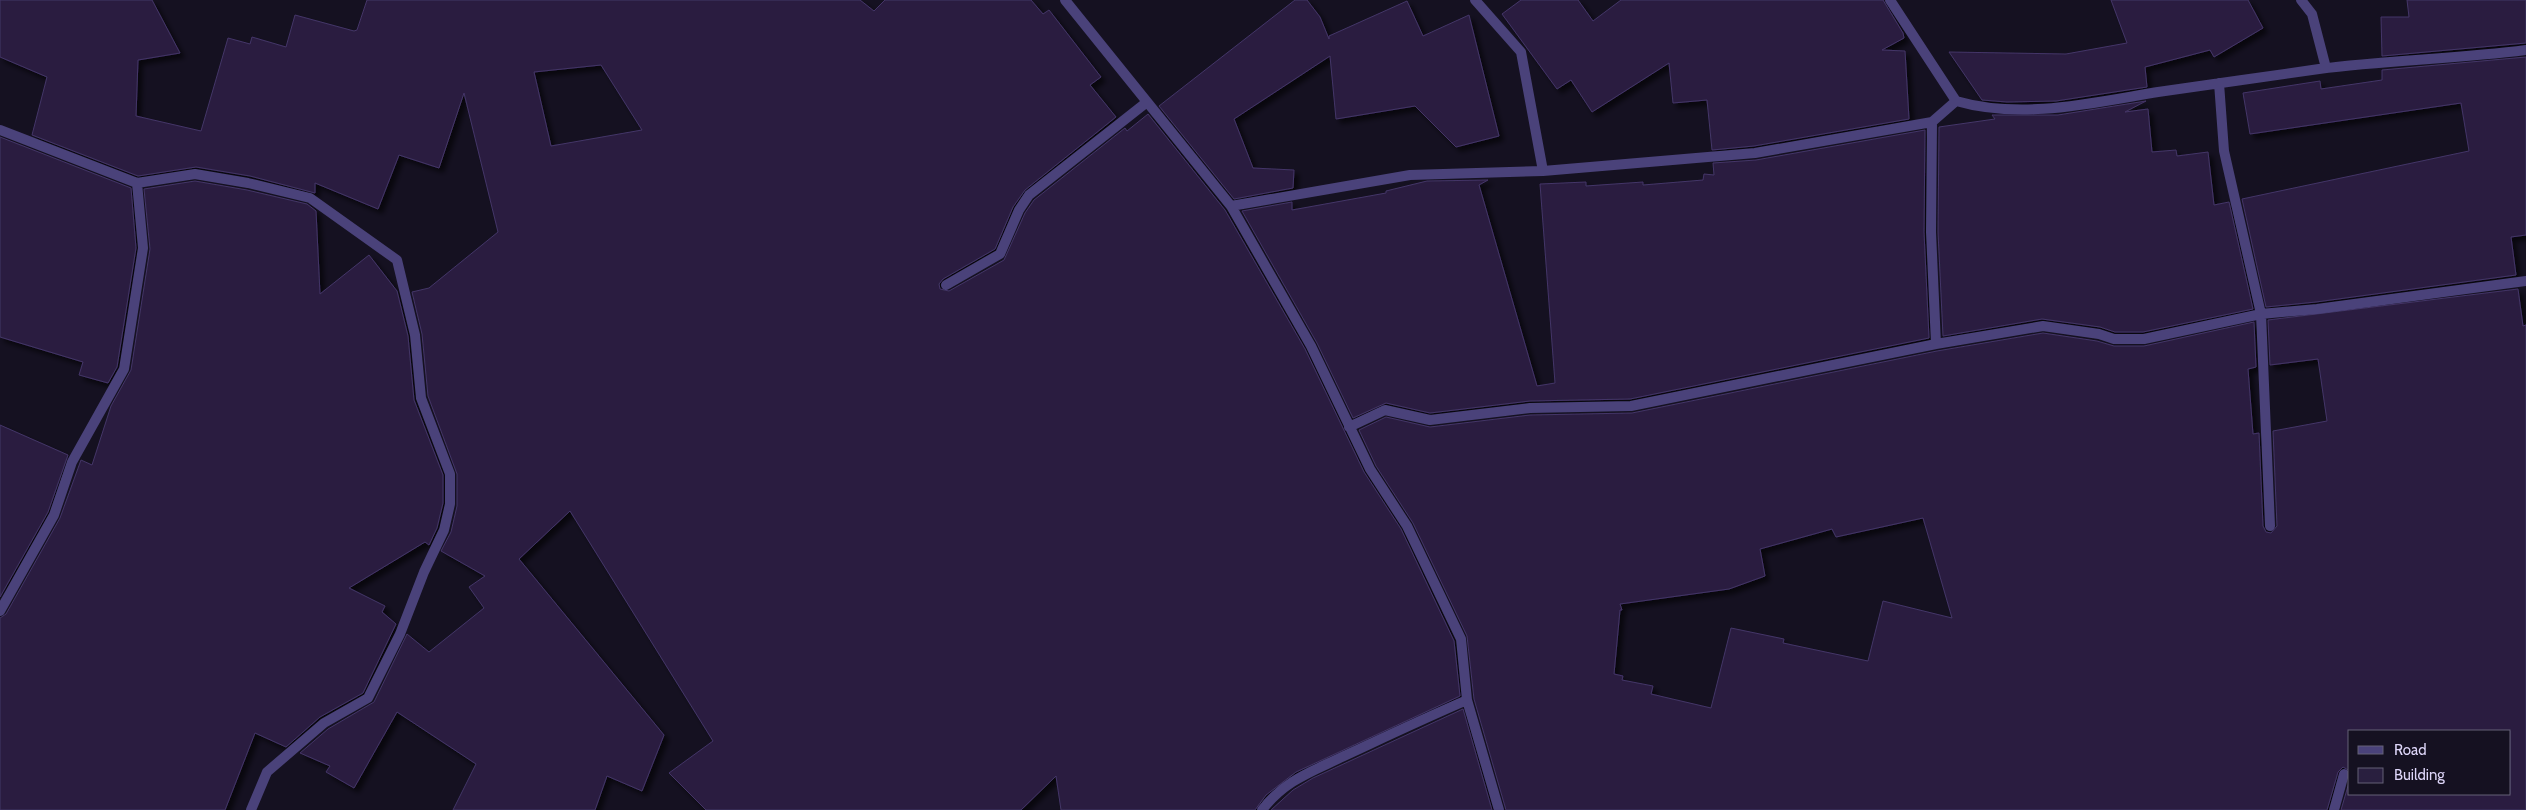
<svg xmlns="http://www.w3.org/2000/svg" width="2526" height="810" viewBox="0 0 2526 810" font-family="Cabin,sans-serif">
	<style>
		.building { fill: #291f3f; stroke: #443568; fill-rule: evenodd; filter: url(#shadow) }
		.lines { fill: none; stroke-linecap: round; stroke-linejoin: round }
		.minor { stroke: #4a427a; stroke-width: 10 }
	</style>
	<defs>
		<filter id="shadow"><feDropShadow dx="4.5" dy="4.5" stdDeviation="2.5" flood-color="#0009"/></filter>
	</defs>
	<rect width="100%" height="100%" fill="#151121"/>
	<path class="building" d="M0,0H152L180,53L138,60L136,116L201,131L228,38L250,44L252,37L286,47L295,15L354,31L357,30L367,0H860L874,11L885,0H1031L1043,14L1049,10L1101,77L1090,85L1116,117L1025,190L1013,207L995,249L943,279L939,284L940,289L949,291L1004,260L1025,213L1034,200L1125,128L1127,131L1148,114L1225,210L1305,349L1364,472L1401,529L1454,641L1460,696L1296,772L1266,795L1255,810H1061L1056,776L1021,810H706L669,773L713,741L570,511L519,559L664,735L642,791L607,776L595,810H453L476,764L397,712L354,788L326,772L330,766L300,753L328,729L374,702L407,634L429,652L484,608L469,587L485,576L441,551L451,532L457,506V474L428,396L422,334L412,292L429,288L498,232L464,93L439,168L399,155L378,209L315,183V193L250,176L196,167L138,176L32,135L47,77L0,57ZM601,65L642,130L551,146L534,72Z
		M1295,0H1307L1320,17L1329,39V36L1407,1L1423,36L1469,15L1499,136L1456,147L1415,106L1336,119L1330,56L1234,119L1253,168L1294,170L1293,188L1234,199L1159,106Z
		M1521,0H1578L1593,21L1621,0H1883L1903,33L1904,38L1882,50L1905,51L1909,119L1754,146L1712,150L1707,100L1673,103L1669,63L1592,112L1571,80L1557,89L1502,14Z
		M2111,0H2248L2263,28L2214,57L2210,50L2145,67L2147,87L2056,101L2007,102L1982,100L1949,52L2066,54L2127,43Z
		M2407,0H2526V43L2382,56L2381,17H2409Z
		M2526,57V235L2511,237L2516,275L2316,302L2266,307L2242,199L2469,151L2461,103L2250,134L2243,93L2320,81L2321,89L2382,80V70Z
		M2146,101L2125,112L2148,109L2152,152L2176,150L2177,156L2208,152L2214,205L2229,202L2253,309L2143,332H2115L2100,327L2042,319L1943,336L1938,232L1939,127L1995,119L1992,115H2058Z
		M1925,130L1924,232L1929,338L1630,399L1530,401L1430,413L1386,403L1353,418L1317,343L1242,211L1292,202V210L1386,193V191L1427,181L1488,180L1479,185L1537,386L1555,383L1540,184L1586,182V186L1643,182V185L1703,180L1704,174L1714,175L1713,163L1756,160Z
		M0,137L131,188L136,248L117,367L108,383L79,375L83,362L0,337Z
		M195,181L247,190L307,204L316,211L320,294L369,255L397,291L408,336L414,400L443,475V503L437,528L429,545L425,542L349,588L385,606L382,612L396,624L363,693L320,717L286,747L255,733L225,810H0V618L6,614L60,518L81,460L92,465L111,406L131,370L150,249L144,189Z
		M2518,289L2523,326L2526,325V810H2341L2350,779V794H2510V731H2350V771L2343,767L2338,772L2327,810H1506L1474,699L1467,636L1413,523L1376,466L1359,430L1386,417L1430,427L1530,415L1632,413L1937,351L2043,333L2097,341L2114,346H2144L2254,322L2256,367L2248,369L2253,434L2259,433L2263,526L2266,532L2271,533L2277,526L2273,431L2327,421L2318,359L2270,365L2268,320ZM1923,518L1952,618L1883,601L1868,661L1783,643L1784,639L1731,628L1711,708L1651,694L1653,686L1622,680L1623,676L1614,674L1620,610H1622L1620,604L1729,589L1765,576L1760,549L1832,529L1836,537Z
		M0,425L68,455L48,512L0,597Z
		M1463,709L1492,810H1271L1293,790L1313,778Z"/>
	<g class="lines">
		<path class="minor" d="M1065,0L1231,206L1311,346L1370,469L1407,526L1461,639L1467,700L1499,810
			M1475,0L1521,52L1543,171
			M1890,0L1956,101
			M2301,0L2312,14L2326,68
			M2219,83L2224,151L2261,314L2270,526
			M1932,122L1931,232L1936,344
			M0,130L137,183L195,174L248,183L310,198L397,260L415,335L421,398L450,474V504L444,530L424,572L400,634L368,698L324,723L267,772L251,810
			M1231,206L1410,175L1543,171L1755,153L1932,122L1956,101C2022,120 2092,103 2158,92C2212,84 2265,77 2319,69C2388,60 2457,59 2526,50
			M946,285L1000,254L1019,210L1029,195L1147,102
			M1349,427L1385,410L1430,420L1530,408L1631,406L1936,344L2043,326L2099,334L2114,339H2144L2261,314L2317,309L2526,281
			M0,611L54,515L72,462L124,369L143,248L137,183
			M1262,810C1285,780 1311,772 1344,756C1385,737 1425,718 1467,700
			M2334,810L2344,774"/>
	</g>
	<rect x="2348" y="730" width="162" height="65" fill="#151121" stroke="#656077"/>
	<rect x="2358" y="746" width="25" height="8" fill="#4a427a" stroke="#656077"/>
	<text x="2394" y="755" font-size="15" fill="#ded6f9">Road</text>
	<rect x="2358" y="768" width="25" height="15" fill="#291f3f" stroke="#656077"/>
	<text x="2394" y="780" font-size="15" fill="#ded6f9">Building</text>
</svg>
